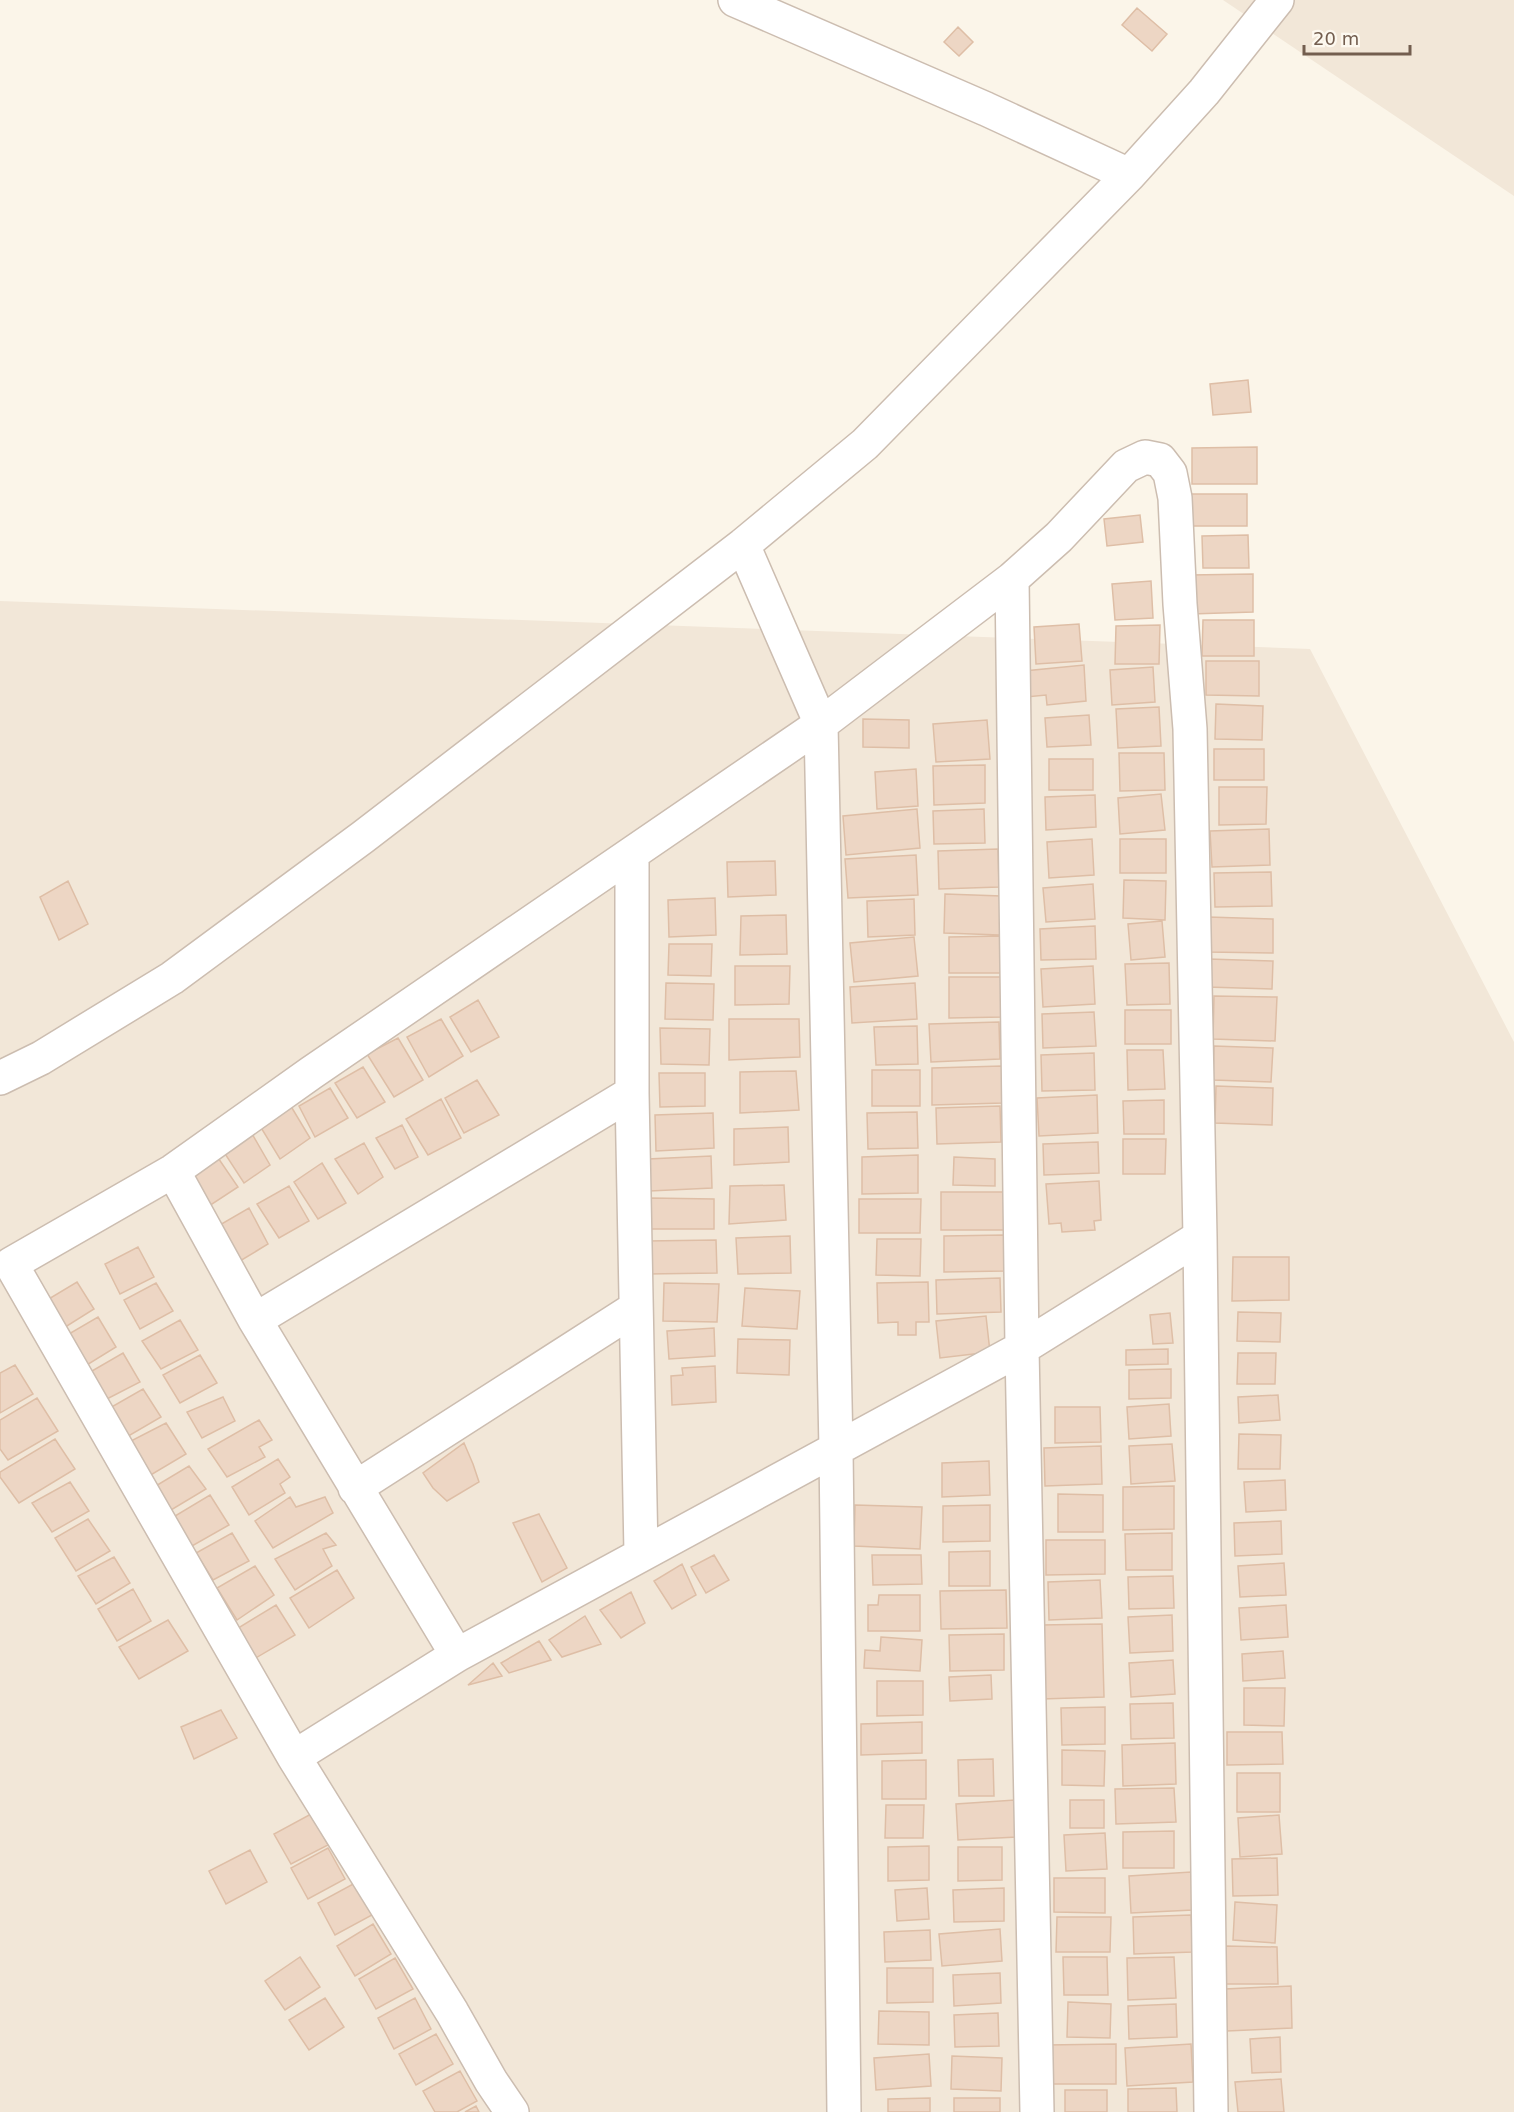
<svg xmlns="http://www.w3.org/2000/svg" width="1514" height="2112" viewBox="0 0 1514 2112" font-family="'DejaVu Sans',sans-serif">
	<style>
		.residential { fill: #f2e7d8 }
		.building { fill: #edd6c4; stroke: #debea6; stroke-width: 1.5 }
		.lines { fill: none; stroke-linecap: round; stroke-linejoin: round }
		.minor-casing { stroke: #ccbdb0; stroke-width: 36 }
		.minor { stroke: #fff; stroke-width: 33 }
	</style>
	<rect width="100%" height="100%" fill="#fbf5e9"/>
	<path class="residential" d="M1223,0H1514V196Z
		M0,601L1310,649L1514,1042V2112H0Z"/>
	<path class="building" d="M1137,8L1167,34L1152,51L1122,25Z
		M958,27L973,42L959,56L944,42Z
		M1248,380L1251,412L1213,415L1210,384Z
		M1257,447V484H1192V448Z
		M1185,494H1247V526H1185Z
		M1140,515L1143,542L1107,546L1104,519Z
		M1248,535L1249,568H1203L1202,536Z
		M1253,574V612L1191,614L1190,575Z
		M1151,581L1153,618L1115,620L1112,584Z
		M1203,620H1254V656H1202Z
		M1079,624L1082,661L1036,664L1034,627Z
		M1160,625L1159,664H1115L1116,626Z
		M1206,661H1259V696L1206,695Z
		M1084,665L1086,701L1047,705L1046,695L1026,697L1024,671Z
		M1153,667L1155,702L1112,705L1110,670Z
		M1216,704L1263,706L1262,740L1215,739Z
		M1159,707L1161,746L1118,748L1116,709Z
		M1089,715L1091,745L1047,747L1045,718Z
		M863,719L909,720V748L863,747Z
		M987,720L990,759L936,762L933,724Z
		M1214,749H1264V780H1214Z
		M1119,753H1164L1165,790L1120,791Z
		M1049,759H1093V790H1049Z
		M985,765V803L934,805L933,766Z
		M916,769L918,806L877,809L875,772Z
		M1219,787H1267L1266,824L1219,825Z
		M1161,794L1165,830L1120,834L1118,798Z
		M1095,795L1096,827L1046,830L1045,797Z
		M917,809L920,848L846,855L843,816Z
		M984,809L985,843L934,844L933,811Z
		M1269,829L1270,865L1212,867L1210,831Z
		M1092,839L1094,875L1049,878L1047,842Z
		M1120,839H1166V873H1120Z
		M998,849L999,887L939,889L938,851Z
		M916,855L918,895L848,898L845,859Z
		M775,861L776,895L728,897L727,862Z
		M1271,872L1272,906L1215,907L1214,873Z
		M1124,880L1166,881L1165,920L1123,918Z
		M68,881L88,924L59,940L40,897Z
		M1093,884L1095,919L1046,922L1043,888Z
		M945,894L1001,896L1000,935L944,933Z
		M715,898L716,935L669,937L668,900Z
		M914,899L915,935L868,937L867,901Z
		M786,915L787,954L740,955L741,916Z
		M1208,917L1273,919V953L1208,952Z
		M1162,921L1165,957L1131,960L1128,924Z
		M1095,926L1096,959L1041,960L1040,929Z
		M1003,936V973H949V937Z
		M914,937L918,976L854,982L850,943Z
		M669,944H712L711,976L668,975Z
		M1208,959L1273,961L1272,989L1207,987Z
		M1169,963L1170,1004L1127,1005L1125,964Z
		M735,966H790L789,1004L735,1005Z
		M1093,966L1095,1004L1043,1007L1041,969Z
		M949,977H1003V1017L949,1018Z
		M666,983L714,984L713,1020L665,1019Z
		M915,983L917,1019L852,1023L850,987Z
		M1214,996L1277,997L1275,1041L1213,1039Z
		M478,1000L499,1037L471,1052L450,1017Z
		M1125,1010H1171V1044H1125Z
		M1094,1012L1096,1046L1043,1048L1042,1014Z
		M441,1019L463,1056L429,1077L407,1037Z
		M729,1019H799L800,1057L729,1060Z
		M999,1022L1000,1059L931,1062L929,1024Z
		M917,1026L918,1064L876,1065L874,1027Z
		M660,1028L710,1029L709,1065L661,1064Z
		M398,1038L423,1080L394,1097L367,1054Z
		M1214,1046L1273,1048L1271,1082L1213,1080Z
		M1127,1050H1163L1165,1089L1128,1090Z
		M1094,1053L1095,1090L1042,1091L1041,1055Z
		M1002,1066L1003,1103L932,1105V1068Z
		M363,1067L385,1102L357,1118L335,1083Z
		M872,1070H920V1106H872Z
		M796,1071L799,1110L740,1113V1072Z
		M659,1073H705V1106L660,1107Z
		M477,1080L499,1115L464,1133L445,1098Z
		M1216,1086L1273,1088L1272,1125L1215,1123Z
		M330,1088L348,1118L315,1137L299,1106Z
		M1097,1095L1098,1133L1039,1136L1037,1098Z
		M441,1099L461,1138L428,1155L406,1119Z
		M1164,1100V1134H1124L1123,1101Z
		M289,1103L310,1138L280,1159L257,1121Z
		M1000,1106L1001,1142L937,1144L936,1108Z
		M917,1112L918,1148L868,1149L867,1113Z
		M713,1113L714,1148L656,1151L655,1115Z
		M247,1125L270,1165L244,1183L218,1143Z
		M402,1125L418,1157L395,1169L376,1138Z
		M788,1127L789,1162L734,1165V1129Z
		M1123,1139H1166L1165,1174H1123Z
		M1098,1142L1099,1173L1044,1175L1043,1144Z
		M364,1143L383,1177L358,1194L335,1159Z
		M212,1149L238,1187L206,1208L181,1169Z
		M918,1155V1193L862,1194V1157Z
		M711,1156L712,1188L650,1191L648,1159Z
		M954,1157L995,1159V1186L953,1185Z
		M322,1163L346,1203L318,1219L294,1182Z
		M1099,1181L1101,1220L1094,1221L1095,1230L1062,1232L1061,1223L1049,1224L1046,1184Z
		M784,1185L786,1220L729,1224L730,1186Z
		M289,1186L309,1221L279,1238L257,1204Z
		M941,1192H1006V1230H941Z
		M650,1198L714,1199V1229H650Z
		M859,1199H921L920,1233H859Z
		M249,1208L268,1244L240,1261L218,1226Z
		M1004,1235V1271L944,1272V1236Z
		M790,1236L791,1273L738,1274L736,1238Z
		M877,1239H921L920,1276L876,1275Z
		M716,1240L717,1273L647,1274V1241Z
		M138,1247L154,1277L120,1294L105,1264Z
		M1233,1257H1289V1300L1232,1301Z
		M1000,1278L1001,1312L937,1314L936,1280Z
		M77,1282L94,1309L59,1331L42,1303Z
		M928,1282L929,1322H916V1335H898V1322L878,1323L877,1283Z
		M156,1283L173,1311L140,1329L124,1300Z
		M664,1283L719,1284L717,1322L663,1321Z
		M745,1288L800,1291L797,1329L742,1326Z
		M1238,1312L1281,1313L1280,1342L1237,1341Z
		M1170,1313L1173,1343L1153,1344L1150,1315Z
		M986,1316L990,1352L940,1358L936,1321Z
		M98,1317L116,1347L82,1368L62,1338Z
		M180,1320L198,1350L161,1369L142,1341Z
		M714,1328L715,1356L669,1359L667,1331Z
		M738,1339L790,1340L789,1375L737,1373Z
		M1168,1349V1364L1126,1365V1350Z
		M123,1353L140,1382L103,1401L85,1375Z
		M1238,1353H1276L1275,1384H1237Z
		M200,1355L217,1383L180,1403L163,1375Z
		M15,1365L33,1394L0,1413V1373Z
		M715,1366L716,1402L672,1405L671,1376L683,1375L682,1368Z
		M1171,1369V1398L1129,1399V1370Z
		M143,1389L161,1417L125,1438L108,1409Z
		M1278,1395L1280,1420L1239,1423L1238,1397Z
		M223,1397L235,1421L202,1438L187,1412Z
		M37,1398L58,1431L8,1460L0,1449V1420Z
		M1169,1404L1171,1436L1129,1439L1127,1407Z
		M1055,1407H1100L1101,1442L1055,1443Z
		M259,1420L272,1440L259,1447L265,1457L227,1477L208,1449Z
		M166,1423L186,1454L149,1476L127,1443Z
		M1239,1434L1281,1435L1280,1469H1238Z
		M55,1439L75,1469L19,1503L0,1477V1472Z
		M464,1443L473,1464L479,1482L447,1501L433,1488L423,1473Z
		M1172,1444L1175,1481L1131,1484L1129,1446Z
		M1101,1446L1102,1484L1045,1486L1044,1448Z
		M278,1459L290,1477L280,1484L285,1493L249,1515L232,1487Z
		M989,1461L990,1495L942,1497V1463Z
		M189,1466L206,1489L171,1510L154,1487Z
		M1285,1480L1286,1510L1246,1512L1244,1482Z
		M70,1482L89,1511L52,1532L32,1503Z
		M1174,1486V1529L1123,1530V1487Z
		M1058,1494L1103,1495V1532H1058Z
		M210,1495L229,1525L192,1546L175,1516Z
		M290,1497L296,1507L325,1497L333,1513L273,1548L255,1521Z
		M855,1505L922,1507L920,1549L854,1546Z
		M990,1505V1541L943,1542V1506Z
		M539,1514L567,1568L542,1582L513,1523Z
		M88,1519L110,1551L76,1571L55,1538Z
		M1281,1521L1282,1554L1235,1556L1234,1523Z
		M232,1533L249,1561L213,1580L196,1553Z
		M326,1533L336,1545L323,1549L332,1566L295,1590L275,1559Z
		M1172,1533V1570H1126L1125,1534Z
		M1046,1540H1105V1574L1046,1575Z
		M990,1551V1586H949V1552Z
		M714,1555L729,1580L706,1593L691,1567Z
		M872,1555H921L922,1584L873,1585Z
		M114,1557L130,1583L96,1604L78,1576Z
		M1284,1563L1286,1595L1240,1597L1238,1566Z
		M682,1564L696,1595L672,1609L654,1581Z
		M255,1566L274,1595L237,1620L217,1588Z
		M337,1570L354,1598L309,1628L290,1598Z
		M1173,1576L1174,1608L1129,1609L1128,1577Z
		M1100,1580L1102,1618L1049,1620L1048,1582Z
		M133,1589L151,1621L117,1641L98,1609Z
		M1006,1590L1007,1628L941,1629L940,1591Z
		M631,1592L645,1623L621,1638L600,1610Z
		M879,1595H920V1631H868V1605H878Z
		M276,1605L295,1635L254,1659L235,1630Z
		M1286,1605L1288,1637L1241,1640L1239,1608Z
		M1172,1615L1173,1651L1130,1653L1128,1617Z
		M585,1616L601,1644L562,1657L549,1640Z
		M168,1620L188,1651L139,1679L119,1647Z
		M1102,1624L1104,1697L1042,1699L1040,1625Z
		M1004,1634V1670L950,1671L949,1635Z
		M881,1637L922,1640L920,1671L864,1668L865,1650L880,1651Z
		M539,1641L551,1660L509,1673L501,1663Z
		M1283,1651L1285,1678L1243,1681L1242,1654Z
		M1173,1660L1175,1694L1131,1697L1129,1663Z
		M493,1663L502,1676L468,1685Z
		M991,1675L992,1699L950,1701L949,1677Z
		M877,1681H923V1715L877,1716Z
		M1244,1688H1285L1284,1726L1244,1725Z
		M1173,1703L1174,1738L1131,1739L1130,1704Z
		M1105,1707V1744L1062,1745L1061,1708Z
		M221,1710L237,1738L194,1759L181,1727Z
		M922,1722V1753L861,1755V1724Z
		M1227,1732H1282L1283,1764L1227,1765Z
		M1175,1743L1176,1784L1123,1786L1122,1745Z
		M1062,1750L1105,1751L1104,1786L1062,1785Z
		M993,1759L994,1796H959L958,1760Z
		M926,1760V1799H882V1761Z
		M1237,1773H1280V1812H1237Z
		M1174,1788L1176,1822L1116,1824L1115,1789Z
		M1015,1800L1017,1837L958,1840L956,1804Z
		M1070,1800H1104V1828H1070Z
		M886,1805H924L923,1838H885Z
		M311,1814L328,1845L291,1864L274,1834Z
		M1279,1815L1282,1854L1240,1857L1238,1818Z
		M1174,1831V1868H1123V1832Z
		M1105,1833L1107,1869L1066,1871L1064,1835Z
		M929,1846V1880L888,1881V1847Z
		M958,1847H1002V1880L958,1881Z
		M328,1848L345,1879L308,1899L291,1868Z
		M250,1850L267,1882L226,1904L209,1871Z
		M1277,1858L1278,1895L1233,1896L1232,1859Z
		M1191,1872L1193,1910L1131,1913L1129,1876Z
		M1054,1878H1105V1913L1054,1912Z
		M355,1883L372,1915L335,1935L318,1903Z
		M927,1888L929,1919L897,1921L895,1890Z
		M1004,1888V1921L954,1922L953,1890Z
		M1235,1902L1277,1905L1275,1943L1233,1940Z
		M1191,1915L1193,1952L1134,1954L1133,1917Z
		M1057,1917H1111L1110,1952H1056Z
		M373,1924L391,1954L355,1976L337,1946Z
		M1000,1929L1002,1961L942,1966L939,1934Z
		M930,1930L931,1960L885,1962L884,1932Z
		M1225,1946L1277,1947L1278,1984H1226Z
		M300,1957L320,1987L285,2010L265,1981Z
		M1063,1957H1107L1108,1995H1064Z
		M1174,1957L1176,1998L1128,2000L1127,1958Z
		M395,1958L413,1989L376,2009L359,1979Z
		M887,1968H933V2002L887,2003Z
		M1000,1973L1001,2003L954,2006L953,1975Z
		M1291,1986L1292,2028L1227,2031L1225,1989Z
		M325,1998L344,2027L309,2050L289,2020Z
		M415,1998L431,2029L394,2049L378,2018Z
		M1068,2002L1111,2004L1110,2038L1067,2037Z
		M1176,2004L1177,2037L1129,2039L1128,2006Z
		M879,2011L929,2012V2045L878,2044Z
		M998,2013L999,2046L955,2047L954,2015Z
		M436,2034L453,2064L416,2085L399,2054Z
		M1280,2037L1281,2072L1252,2073L1250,2039Z
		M1116,2044V2084H1047L1046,2045Z
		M1191,2044L1193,2082L1127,2086L1125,2048Z
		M929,2054L931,2086L876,2090L874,2058Z
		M952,2056L1002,2058L1001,2091L951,2089Z
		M460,2071L477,2101L457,2112H435L423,2091Z
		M1281,2079L1284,2112H1238L1235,2082Z
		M1176,2088L1177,2112H1128V2089Z
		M1065,2090H1107V2112H1065Z
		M930,2098V2112H888V2099Z
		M954,2098H1000V2112H954Z
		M476,2106L479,2112H465Z"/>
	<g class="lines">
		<defs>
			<path id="minor" d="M735,0L986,109L1129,175
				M743,545L821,724L836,1449L844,2112
				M1012,579L1022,1348L1037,2112
				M632,854V1093L641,1553
				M0,1078L41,1058L172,978L363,837L743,545L865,444L1129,175L1204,92L1277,0
				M173,1171L255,1320L457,1655
				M255,1320L632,1093
				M355,1488L636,1308
				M294,1757L457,1655L1022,1348L1200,1237
				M512,2112L491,2081L452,2012L294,1757L11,1264L173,1171L311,1073L821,724L1012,579L1059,537L1126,466L1145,457L1160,460L1170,473L1175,498L1180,604L1190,729L1200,1237L1211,2112"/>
		</defs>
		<use href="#minor" class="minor-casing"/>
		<use href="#minor" class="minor"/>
	</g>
	<path d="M1304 45v9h106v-9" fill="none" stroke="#735e4f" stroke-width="3"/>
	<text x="1313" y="45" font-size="18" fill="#735e4f" stroke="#fdf9f0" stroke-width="4.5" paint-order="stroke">20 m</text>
</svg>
